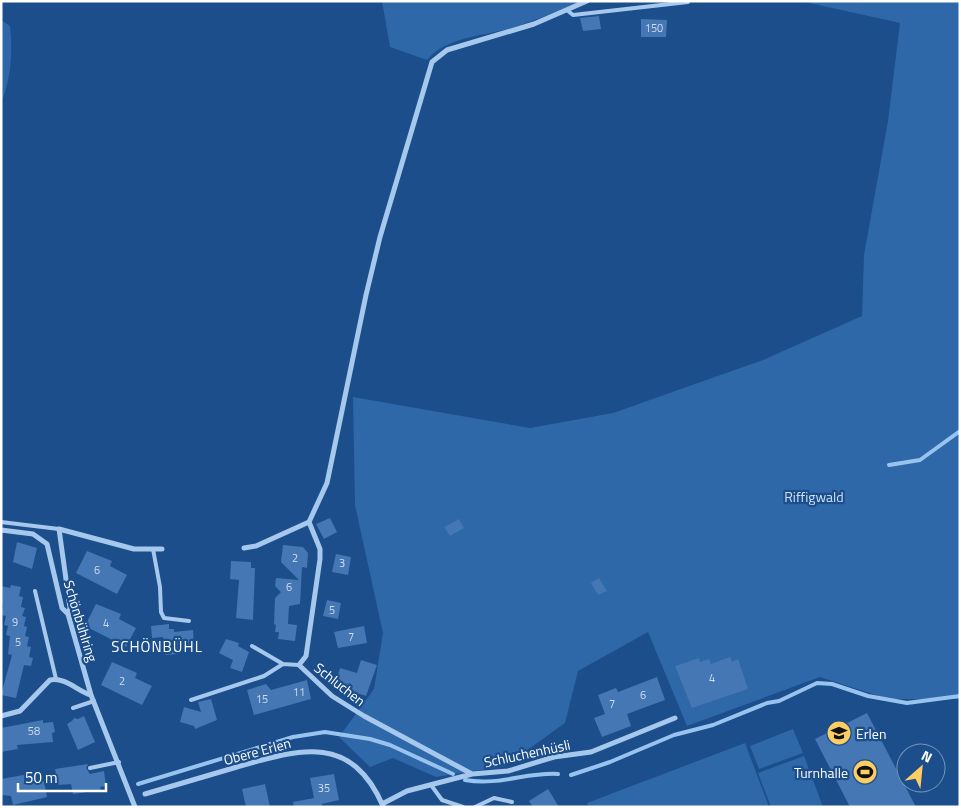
<svg xmlns="http://www.w3.org/2000/svg" width="961" height="808" viewBox="0 0 961 808" font-family="'Titillium Web',sans-serif">
	<style>
		.green { fill: #2e68a9 }
		.lines { fill: none; stroke-linecap: round; stroke-linejoin: round }
		.stream { stroke: #99c3ef; stroke-width: 4 }
		.building { fill: #4477b3 }
		.lane { stroke: #a6c8ed; stroke-width: 4 }
		.street { stroke: #a6c8ed; stroke-width: 5 }
		.labels { text-anchor: middle; dominant-baseline: central; stroke-width: 4.5; stroke-linejoin: round; paint-order: stroke }
		.number-label { font-size: 11px; fill: #d0ddec }
		.park-label { font-size: 14px; fill: #cbe1f9; stroke: #1b4e8b }
		.street-label { font-size: 14px; fill: #fff; stroke: #1b4e8b }
		.poi-label { font-size: 14px; fill: #fff; stroke: #1b4e8b; text-anchor: start }
		.neighbourhood-label { font-size: 15px; letter-spacing: 1px; fill: #fff; stroke: #1b4e8b }
	</style>
	<rect width="100%" height="100%" fill="#1b4e8b"/>
	<path class="green" d="M382,1H581C559,11 536,20 512,28C484,36 446,37 427,60L390,47Z
		M801,1H960V699H888L820,677L687,726L648,632L578,671L565,723L505,766L436,777L393,758L370,767L339,737L374,689L383,633L355,505L353,397L530,428L613,413L763,360L862,316L864,255L888,121L900,23Z
		M1,20L10,26C13,50 11,80 1,103Z
		M793,729L803,753L759,769L750,746Z
		M745,743L769,807H589L587,803Z
		M804,756L823,807H771L758,773Z"/>
	<g class="lines">
		<path class="stream" d="M889,465L920,460L960,431
			M571,775L610,762L674,735L713,725L767,703L779,701L817,683L832,684L868,696L907,703L960,696
			M465,780C499,786 527,772 558,774
			M138,784L293,737L325,732L370,739L390,745L453,774"/>
	</g>
	<path class="building" d="M599,16L601,29L583,31L580,18Z
		M641,19L667,20L666,37H641Z
		M330,518L337,532L324,539L316,524Z
		M459,519L464,528L450,536L444,527Z
		M17,542L37,548L32,569L13,562Z
		M283,545L303,547L308,553L307,568L302,567L300,604L289,606L288,624L297,625L295,641L278,639L279,632H275L276,625L274,624L275,598L281,592L275,586L276,578L299,580L281,562Z
		M87,551L112,561L110,566L127,575L117,594L76,573Z
		M336,554L351,557L348,575L332,572Z
		M231,561L251,562V568H255L253,620L236,618L239,580L230,579Z
		M599,578L607,591L598,595L591,583Z
		M11,585L21,587L19,596L23,597L21,607L25,608L22,616L26,617L24,626L27,627L25,636L29,637L27,646L31,647L29,657L33,658L31,666L24,665L16,698L1,695L12,655L8,654L10,636L6,635L8,626L4,625L6,616L1,615L3,605H1V586L10,588Z
		M327,600L341,603L338,619L323,616Z
		M96,604L121,614L119,619L136,628L126,647L85,626Z
		M169,624V629H174V632L193,630L194,649L179,650V654L165,655L163,637L152,638L151,626Z
		M364,626L367,643L338,648L334,632Z
		M226,639L239,643L238,646L249,652L242,672L230,668L233,660L219,653Z
		M730,657L732,662L738,659L748,689L692,708L675,666L699,658L700,662L709,659L711,664Z
		M361,660L377,665L366,696L335,686L340,668L357,673Z
		M112,662L137,673L135,678L152,686L142,705L101,685Z
		M657,677L665,700L627,714L631,726L602,737L594,718L605,714L598,695L616,688L618,692Z
		M307,680L311,699L254,715L247,690L266,684L271,690Z
		M211,699L217,720L195,729L194,726L180,722L184,707L201,712L198,702Z
		M867,713L916,807H850L815,739Z
		M84,716L95,742L78,750L67,724L72,721L74,718L78,719Z
		M43,720V723L53,722L55,732L52,733L53,742L17,745L18,749L1,752V728Z
		M88,764L86,768L90,774L104,771L106,786L100,787L101,790L73,794L71,784L58,785L55,769Z
		M29,774L30,783L44,781L47,797L13,805L11,796L1,795V779Z
		M334,774L339,800L322,804V807H294L293,802L314,798L310,778Z
		M265,784L270,807H246L242,789Z
		M548,789L559,807H533L529,801Z"/>
	<g class="lines">
		<path class="lane" d="M567,10L573,15L688,2
			M1,522L59,529
			M153,549L160,587L161,612L164,618L189,621
			M35,591L56,679
			M252,646L283,664L299,665
			M191,700L264,676L283,664
			M73,708L94,701
			M90,768L119,762
			M431,785L442,800L463,807
			M475,807L494,798L512,802"/>
		<path class="street" d="M309,522L320,549V559L306,656L299,665L332,696L364,716L472,774
			M1,530L33,534L47,544L62,608L68,614L91,695L135,807
			M244,548L256,546L309,522L327,483L366,295L380,237L432,62L447,50L534,24L587,1
			M68,614L70,608L59,529L134,549H162
			M1,716L20,711L50,680C66,677 77,691 91,695
			M145,794C176,785 206,776 237,767C300,749 351,733 383,806
			M382,804L407,791L472,774L508,771L554,757L591,752L675,718"/>
	</g>
	<defs>
		<symbol id="school-disc" viewBox="-11 -11 22 22"><circle r="9.5" fill="#fece63" stroke="#1b4e8b"/><path d="M0-5L7-2L0 1L-7-2ZM-4 1L0 2.5L4 1V4Q0 6-4 4Z" fill="#111"/></symbol>
		<symbol id="stadium-disc" viewBox="-11 -11 22 22"><circle r="9.5" fill="#fece63" stroke="#1b4e8b"/><path d="M0-5a6.5 5 0 1 0 0 10a6.5 5 0 1 0 0-10ZM-3.5-1.8h7v3.6h-7Z" fill="#111"/></symbol>
	</defs>
	<g fill-rule="evenodd">
		<use href="#school-disc" x="825" y="719" width="28" height="28"/>
		<use href="#stadium-disc" x="851" y="758" width="28" height="28"/>
	</g>
	<g class="labels">
		<g class="number-label">
			<text x="654" y="28">150</text>
			<text x="295" y="558">2</text>
			<text x="342" y="563">3</text>
			<text x="97" y="570">6</text>
			<text x="289" y="587">6</text>
			<text x="332" y="610">5</text>
			<text x="15" y="622">9</text>
			<text x="106" y="623">4</text>
			<text x="351" y="637">7</text>
			<text x="18" y="642">5</text>
			<text x="712" y="678">4</text>
			<text x="122" y="681">2</text>
			<text x="299" y="692">11</text>
			<text x="643" y="695">6</text>
			<text x="262" y="699">15</text>
			<text x="612" y="704">7</text>
			<text x="34" y="731">58</text>
			<text x="324" y="788">35</text>
		</g>
		<g class="park-label">
			<text x="814" y="496">Riffigwald</text>
		</g>
		<g class="street-label">
			<text transform="translate(81 621) rotate(73)">Schönbühlring</text>
			<text transform="translate(340 684) rotate(38)">Schluchen</text>
			<text transform="translate(257 751) rotate(-15)">Obere Erlen</text>
			<text transform="translate(527 753) rotate(-12)">Schluchenhüsli</text>
		</g>
		<g class="poi-label">
			<text x="856" y="733">Erlen</text>
			<text x="848" y="772" text-anchor="end">Turnhalle</text>
		</g>
		<g class="neighbourhood-label">
			<text x="157" y="646">SCHÖNBÜHL</text>
		</g>
	</g>
	<rect width="961" height="808" fill="none" stroke="#ffffff" stroke-width="5"/>
	<g transform="translate(921 768) rotate(27)"><circle r="24" fill="#1b4e8b" stroke="#7695b9"/>
	<path d="M0-4L9 19L0 12L-9 19Z" fill="#fece63"/>
	<text y="-8" font-size="14" font-weight="bold" text-anchor="middle" fill="#ffffff">N</text>
	</g>
	<path d="M18 783v8h88v-8" fill="none" stroke="#ffffff" stroke-width="2.5"/>
	<text x="25" y="783" font-size="15" fill="#ffffff" stroke="#1b4e8b" stroke-width="4" paint-order="stroke">50 m</text>
</svg>
